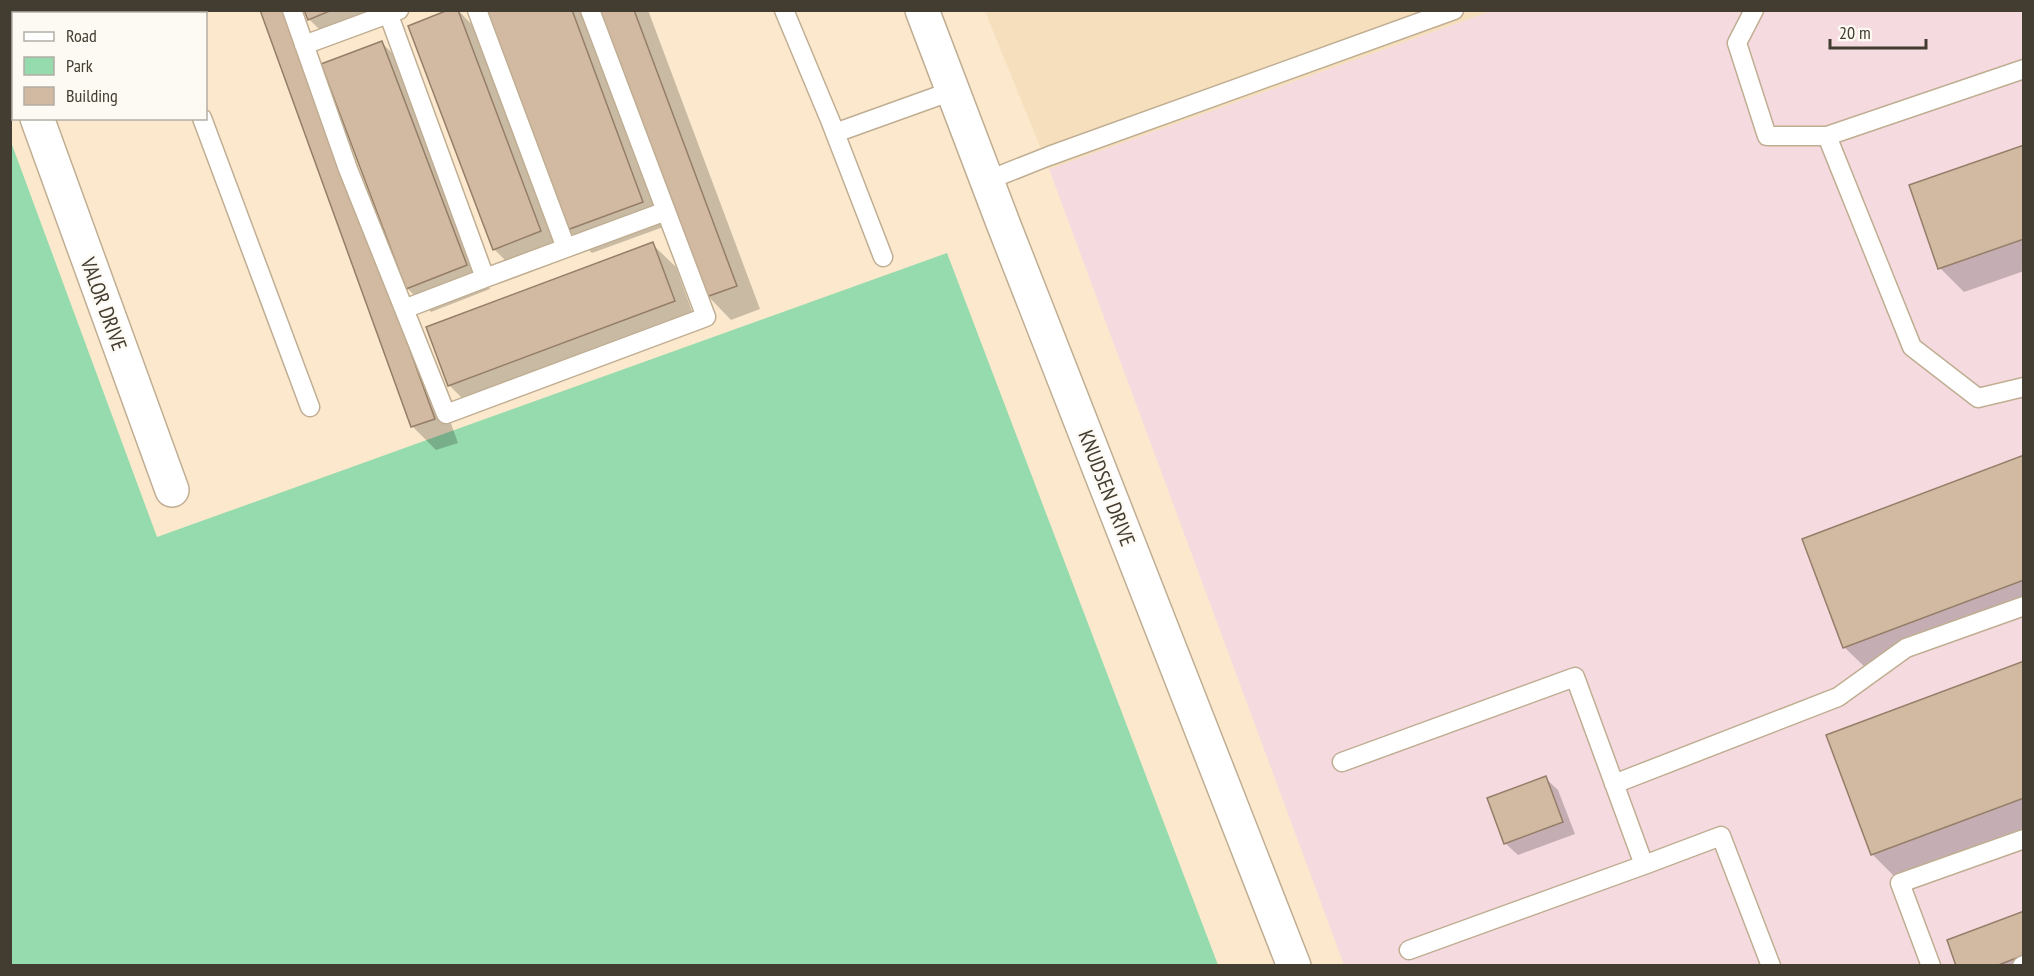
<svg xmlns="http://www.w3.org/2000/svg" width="2034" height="976" viewBox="0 0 2034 976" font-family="'PT Sans Narrow',sans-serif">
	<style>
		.commercial { fill: #f5dae0 }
		.built { fill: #f5dfbc }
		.green { fill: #96dbad }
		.shadow { fill: #0003 }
		.building { fill: #d2b9a2; stroke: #957e68; stroke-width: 1.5 }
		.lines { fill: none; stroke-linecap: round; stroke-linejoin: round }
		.lane-casing { stroke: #c0ae93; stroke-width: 21 }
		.street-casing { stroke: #c0ae93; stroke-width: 36 }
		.secondary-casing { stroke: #c0ae93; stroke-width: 36 }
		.lane { stroke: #fff; stroke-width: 18 }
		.street { stroke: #fff; stroke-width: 33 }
		.secondary { stroke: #fff; stroke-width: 33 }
		.labels { text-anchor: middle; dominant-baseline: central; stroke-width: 4.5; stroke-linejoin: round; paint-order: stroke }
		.street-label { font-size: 21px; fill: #433c30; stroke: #fdf9f3 }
	</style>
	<rect width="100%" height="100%" fill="#fce9cd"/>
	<path class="commercial" d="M1491,11H2023V965H1344L1049,169Z"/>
	<path class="built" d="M985,11H1491L1049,169Z"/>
	<path class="green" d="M11,142L157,537L947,253L1218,965H11Z"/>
	<path class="shadow" d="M301,10L321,66L382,43L406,67L490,289L431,312L407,288L348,130L345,131L458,443L436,450L412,426Z
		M306,10H385L333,43L309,19Z
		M453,10H458L475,28L559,250L513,268L494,249Z
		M486,10H586L666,226L592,253L568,230Z
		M600,10H648L760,309L731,320L708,296Z
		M2024,147V271L1964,292L1940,268Z
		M652,244L676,267L697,325L473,409L449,385Z
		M2024,457V612L1868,670L1844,647Z
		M2024,663V830L1896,878L1872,854Z
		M1545,778L1558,790L1575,834L1518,855L1505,843Z
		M2024,913V966H1958Z"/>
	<path class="building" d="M260,10H287L435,419L411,427Z
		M304,10H332L308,20Z
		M448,10H458L541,231L493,250L408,26Z
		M484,10H572L643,202L567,230Z
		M599,10H634L737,286L706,297Z
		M382,41L467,265L406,289L321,64Z
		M2024,145V239L1938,269L1909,185Z
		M653,242L675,301L448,386L426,327Z
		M2024,455V580L1843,648L1802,539Z
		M2024,661V798L1871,855L1826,735Z
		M1546,776L1563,822L1504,844L1487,798Z
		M2024,911V955L1996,966H1956L1947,940Z"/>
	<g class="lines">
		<defs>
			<path id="lane" d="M161,10L162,14
				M292,10L348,169L446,414L706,317L590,10
				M387,10L485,278L566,248L477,10
				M784,10L830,120L883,257
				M1754,10L1737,43L1767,136H1827
				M304,45L399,10
				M2024,69L1827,136L1912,347L1978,398L2024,387
				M202,118L310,407
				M835,133L952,91
				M986,181L1049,156L1454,10
				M566,248L666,211
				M404,309L485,278
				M1342,762L1575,677L1644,865L1721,836L1771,966
				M1614,784L1838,697L1906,648L2024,606
				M1409,950L1644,865
				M1931,966L1900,883L2024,839
				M2022,966L2024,965"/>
			<path id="street" d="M10,47L14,55
				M37,118L172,490"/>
			<path id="secondary" d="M922,10L1003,223L1294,966"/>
		</defs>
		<use href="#lane" class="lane-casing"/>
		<use href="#street" class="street-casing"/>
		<use href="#secondary" class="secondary-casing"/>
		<use href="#lane" class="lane"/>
		<use href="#street" class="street"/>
		<use href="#secondary" class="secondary"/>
	</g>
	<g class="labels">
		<g class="street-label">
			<text transform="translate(104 304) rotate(70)">VALOR DRIVE</text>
			<text transform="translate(1107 488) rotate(69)">KNUDSEN DRIVE</text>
		</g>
	</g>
	<rect width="2034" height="976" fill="none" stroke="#433c30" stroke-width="24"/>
	<rect x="12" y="12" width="195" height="108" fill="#fdf9f3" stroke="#b3ada5" stroke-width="1.5"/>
	<rect x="24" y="32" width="30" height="9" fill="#ffffff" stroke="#b3ada5" stroke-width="1.5"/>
	<text x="66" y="42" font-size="18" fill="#433c30">Road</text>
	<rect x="24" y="57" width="30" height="18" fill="#96dbad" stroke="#b3ada5" stroke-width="1.5"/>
	<text x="66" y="72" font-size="18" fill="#433c30">Park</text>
	<rect x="24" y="87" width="30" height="18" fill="#d2b9a2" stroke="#b3ada5" stroke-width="1.5"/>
	<text x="66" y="102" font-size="18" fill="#433c30">Building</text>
	<path d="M1830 39v9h96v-9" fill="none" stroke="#433c30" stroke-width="3"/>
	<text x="1839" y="39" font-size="18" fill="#433c30" stroke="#fdf9f3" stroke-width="4.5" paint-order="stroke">20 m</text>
</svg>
